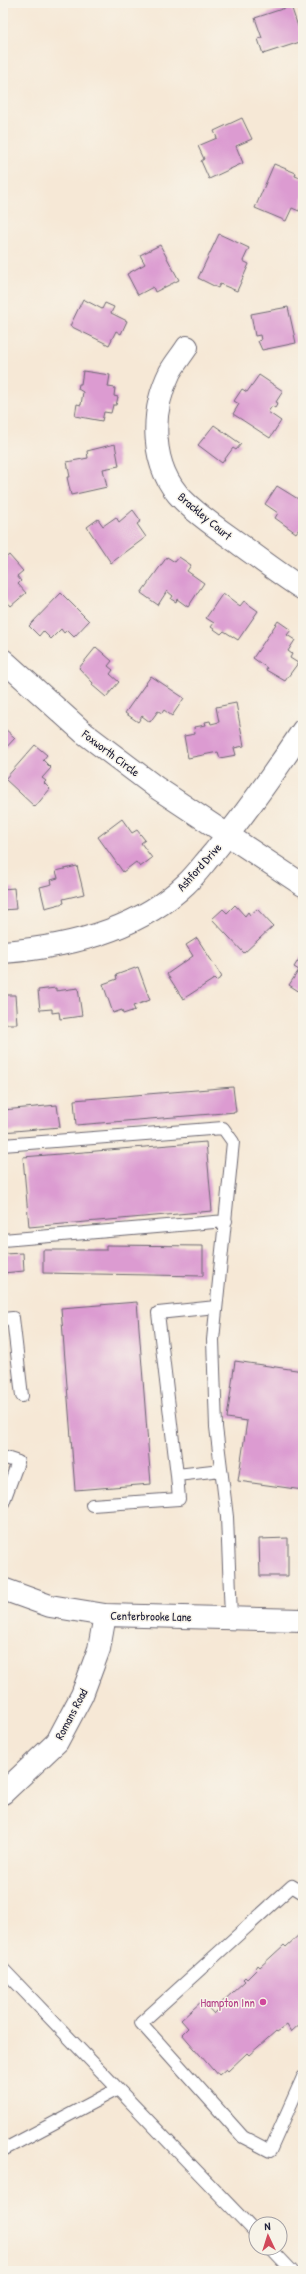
<svg xmlns="http://www.w3.org/2000/svg" width="306" height="2274" viewBox="0 0 306 2274" font-family="'Patrick Hand',sans-serif">
	<style>
		.building { fill: #dc9bd1 }
		.lines { fill: none; stroke-linecap: round; stroke-linejoin: round }
		.service-casing { stroke: #6c6771; stroke-width: 14 }
		.minor-casing { stroke: #6c6771; stroke-width: 24 }
		.service { stroke: #fff; stroke-width: 12 }
		.minor { stroke: #fff; stroke-width: 22 }
		.hotel-dot { fill: #d1479c; stroke: #f7f3e8; stroke-width: 1.5 }
		.labels { text-anchor: middle; dominant-baseline: central; stroke-width: 3; stroke-linejoin: round; paint-order: stroke }
		.street-label { font-size: 12px; fill: #22223b; stroke: #f7f3e8 }
		.hotel-label { font-size: 12px; fill: #b23c85; stroke: #f7f3e8; text-anchor: end }
	</style>
	<rect width="100%" height="100%" fill="#f7f3e8"/>
	<filter id="ink" filterUnits="userSpaceOnUse"><feTurbulence type="fractalNoise" baseFrequency=".025" numOctaves="2"/><feDisplacementMap in="SourceGraphic" scale="8" xChannelSelector="R" yChannelSelector="G"/><feConvolveMatrix kernelMatrix="1 2 1 2 8 2 1 2 1" color-interpolation-filters="sRGB"/></filter>
	<filter id="wash" filterUnits="userSpaceOnUse"><feTurbulence type="fractalNoise" baseFrequency=".012" numOctaves="4" result="noise"/><feDisplacementMap in="SourceGraphic" scale="16" xChannelSelector="R" yChannelSelector="G"/><feGaussianBlur stdDeviation="0.9" result="paint"/><feColorMatrix in="noise" values="0 0 0 0 0 0 0 0 0 0 0 0 0 0 0 0 0 1.4 0 .05"/><feComposite in="paint" operator="in"/></filter>
	<g filter="url(#wash)">
		<rect width="100%" height="100%" fill="#f6e8d6"/>
		<g id="blocks">
			<path class="building" d="M291,6L303,41L263,54L258,39L262,38L255,18Z
				M242,118L252,139L236,146L243,163L209,179L201,161L204,159L198,146L217,138L214,131Z
				M274,164L296,173L295,176L303,179V202L299,211L292,208L286,221L255,208Z
				M219,234L249,248L243,261L249,264L237,291L220,284L218,288L198,278Z
				M160,245L179,280L155,292L153,287L138,295L127,274L145,264L140,255Z
				M83,299L102,309L105,303L114,307L111,313L127,321L121,334L116,331L109,345L70,326Z
				M288,307L296,343L262,350L258,341L261,340L260,335L255,336L251,314Z
				M83,371L110,375L108,387L115,388L114,396L118,397L116,405H113L111,413L104,412L102,421L75,416L77,404L81,405L83,392L78,389L79,384H81Z
				M259,375L283,391L276,402L278,403L275,408L272,406L268,412L281,421L270,438L233,414L239,404L234,401L242,389L247,392Z
				M214,425L241,444L236,450L233,448L222,463L198,445Z
				M115,444L119,466L103,469L107,487L71,495L67,477H70L67,462L88,458L87,451Z
				M277,486L303,502V523L296,533L275,518L278,513L265,504Z
				M133,510L141,521L137,524L146,537L111,563L87,527L98,519L103,526L116,517L119,522Z
				M9,555L23,571L17,576L21,581L18,584L26,593L11,606L3,597V560Z
				M167,557L175,562L179,557L191,565L187,571L204,583L188,607L177,599L176,602L171,599L173,596L167,591L158,605L141,593Z
				M61,593L89,621L74,637L67,630L64,633L61,629L51,639L43,631L39,636L29,626Z
				M223,593L240,606L244,601L258,611L238,640L224,631L221,634L211,627L214,623L206,618Z
				M278,621L291,630L287,635L295,640L288,651L292,654L290,658L298,663L285,681L266,670L267,668L253,658Z
				M96,647L112,661L108,666L113,670L110,674L119,682L106,697L92,685L93,683L79,668Z
				M151,676L184,698L172,716L164,710L162,713L158,711L150,722L142,716L138,722L125,713Z
				M236,703L244,746L234,748L236,755L220,758L218,752L188,758L184,736L195,734L194,727L206,725L205,722L210,721L211,724L219,722L216,707Z
				M3,727L15,738L3,751Z
				M35,745L47,755L43,760L51,768L42,778L46,781L44,783L50,789L35,807L5,779Z
				M122,819L132,833L137,830L145,840L141,843L152,858L140,867L136,862L123,872L98,837Z
				M77,866L84,894L63,899L64,903L45,908L40,887L52,884L51,880L58,878L56,871Z
				M14,888L16,909L3,910V889Z
				M235,905L245,916L248,912L250,915L257,909L273,926L244,953L212,919L223,909L227,913Z
				M197,938L222,977L216,981L214,979L183,999L167,974L193,956L186,945Z
				M301,956L303,957V994L289,985L299,970L294,967Z
				M138,967L150,1000L133,1006L135,1010L123,1014L122,1010L113,1013L103,984L117,979L116,975Z
				M56,988V991L78,988L82,1016L60,1019L59,1012L52,1013V1009L40,1010L38,990Z
				M3,995H15L17,1024H3Z
				M233,1087L236,1112L76,1125L74,1100Z
				M57,1105L60,1127L3,1132V1110Z
				M206,1142L212,1211L29,1227L23,1157Z
				M106,1245L203,1246V1276L43,1273V1250H106Z
				M23,1253L24,1271L3,1273V1254Z
				M137,1302L151,1484L75,1490L61,1308Z
				M235,1361L303,1371V1490L238,1481L247,1421L227,1418Z
				M288,1538V1576H260L259,1539Z
				M303,1931V2008L300,2013L303,2015V2021L291,2032L287,2025L277,2032L276,2031L249,2055L247,2053L228,2071L226,2069L219,2075L214,2069L213,2070L182,2034L188,2028L181,2020L202,2001L214,2014L222,2006L220,2004L245,1981L243,1979L245,1977L247,1979L257,1969L256,1968L258,1965L260,1967L284,1945L286,1947Z"/>
		</g>
	</g>
	<g filter="url(#ink)">
		<use href="#blocks" fill-opacity="0" stroke="#6c6771" stroke-width="1"/>
		<g class="lines">
			<defs>
				<path id="service" d="M3,1145L223,1128L233,1142L213,1340L216,1427L227,1517L231,1617
					M3,1240L226,1221
					M216,1307L158,1313L177,1475L221,1470
					M3,1319L13,1318L22,1396
					M3,1457L18,1462L3,1503
					M92,1505L179,1499L177,1475
					M303,1893L292,1886L141,2023L243,2137L270,2151L303,2077
					M3,1969L256,2233
					M3,2150L118,2089
					M270,2248L292,2271"/>
				<path id="minor" d="M187,347C182,355 175,363 170,372C150,412 150,467 183,500C199,516 220,530 238,543C260,559 281,575 303,589
					M3,660L84,733L157,788L303,885
					M3,952C68,947 137,931 186,884C196,875 205,862 214,852C246,813 275,772 303,730
					M3,1589L50,1606L105,1615L303,1620
					M3,1793L57,1742L82,1695L99,1649L105,1615"/>
			</defs>
			<use href="#service" class="service-casing"/>
			<use href="#minor" class="minor-casing"/>
			<use href="#service" class="service"/>
			<use href="#minor" class="minor"/>
		</g>
	</g>
	<circle class="hotel-dot" cx="263" cy="2002" r="4"/>
	<g class="labels">
		<g class="street-label">
			<text transform="translate(205 516) rotate(40)">Brackley Court</text>
			<text transform="translate(111 753) rotate(37)">Foxworth Circle</text>
			<text transform="translate(199 867) rotate(-48)">Ashford Drive</text>
			<text transform="translate(151 1616) rotate(1)">Centerbrooke Lane</text>
			<text transform="translate(71 1714) rotate(-62)">Romans Road</text>
		</g>
		<g class="hotel-label">
			<text x="255" y="2002">Hampton Inn</text>
		</g>
	</g>
	<rect width="306" height="2274" fill="none" stroke="#f7f3e8" stroke-width="16"/>
	<g transform="translate(268 2236) rotate(356)"><circle r="19" fill="#f7f3e8" stroke="#a29fa3"/>
	<path d="M0-3L7 15L0 10L-7 15Z" fill="#d1495b"/>
	<text y="-6" font-size="11" font-weight="bold" text-anchor="middle" fill="#22223b">N</text>
	</g>
</svg>
